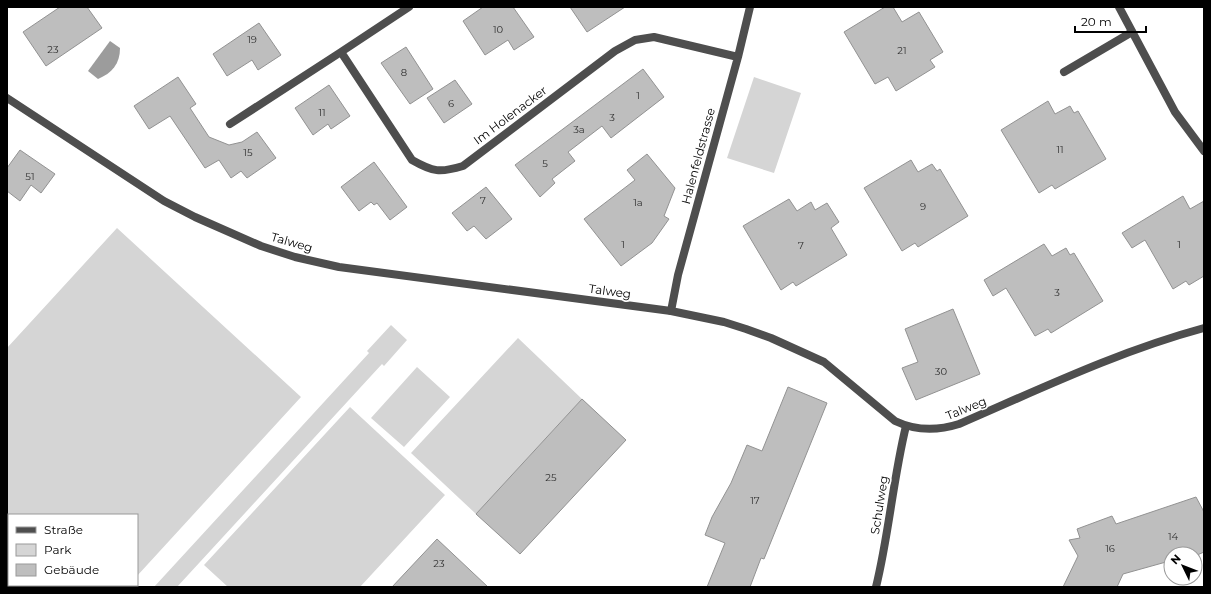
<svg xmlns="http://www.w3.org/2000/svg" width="1211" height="594" viewBox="0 0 1211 594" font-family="Montserrat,sans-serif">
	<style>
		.green { fill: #d5d5d5 }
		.water { fill: #9c9c9c }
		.building { fill: #bebebe; stroke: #929292 }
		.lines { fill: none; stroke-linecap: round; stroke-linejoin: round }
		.service { stroke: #4e4e4e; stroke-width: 8 }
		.minor { stroke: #4e4e4e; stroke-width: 8 }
		.tertiary { stroke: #4e4e4e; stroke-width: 8 }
		.labels { text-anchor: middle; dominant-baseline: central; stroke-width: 3.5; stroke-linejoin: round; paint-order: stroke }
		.number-label { font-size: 10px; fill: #303030 }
		.street-label { font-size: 12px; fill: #000; stroke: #fff }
	</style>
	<rect width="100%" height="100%" fill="#fff"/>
	<path class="green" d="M754,77L801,93L774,173L727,158Z
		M117,228L301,397L137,576V515H9V585H129L127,587H7V348Z
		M391,325L407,340L384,366L382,364L177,587H154L369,353L367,351Z
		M518,338L582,399L476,514L411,453Z
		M417,367L450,397L404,447L371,418Z
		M350,407L445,495L360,587H228L204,565Z"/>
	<path class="water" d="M110,41L120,48C120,64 112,73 98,79L88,71Z"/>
	<path class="building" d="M60,7H87L102,28L46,66L23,32Z
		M483,7H513L534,37L514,50L508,40L485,55L463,21Z
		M570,7H625L587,32Z
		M885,7H893L902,22L919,12L943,52L930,60L935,67L896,91L888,77L875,84L844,32Z
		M259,23L281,55L258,70L252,60L227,76L213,54Z
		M406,47L433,89L410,104L381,63Z
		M643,69L664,97L611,138L602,126L568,152L575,161L552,179L555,183L540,197L515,165Z
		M178,77L196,104L190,108L209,137L229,145L242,142L257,132L276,158L247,178L241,171L231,178L219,160L205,168L170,116L149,129L134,106Z
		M455,80L472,104L444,123L427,98Z
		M329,85L350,116L331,129L328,124L313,135L295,108Z
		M1048,101L1055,114L1070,106L1074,113L1078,111L1106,159L1055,189L1052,185L1039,193L1001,130Z
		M20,150L55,174L41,193L31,185L20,201L7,191V168Z
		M647,154L675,188L664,216L669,219L652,243L621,266L584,219L635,180L627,170Z
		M911,160L918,172L932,164L937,171L940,169L968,216L918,247L915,243L902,251L864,188Z
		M374,162L407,207L390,220L377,203L374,205L371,202L359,211L341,187Z
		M486,187L512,219L486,239L474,226L467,231L452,213Z
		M1183,196L1190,209L1204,201V276L1189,285L1186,281L1173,289L1145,240L1132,248L1122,233Z
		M789,199L797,211L811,202L815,210L827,203L839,222L831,228L847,255L796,286L793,282L781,290L743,226Z
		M1044,244L1052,256L1066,248L1070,255L1074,253L1103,301L1051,333L1048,329L1035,336L1006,288L993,296L984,280Z
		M953,309L980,374L916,400L902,368L918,362L905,329Z
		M788,387L827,403L764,559L761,558L750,587H707L725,543L705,535L712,517L731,483L747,445L762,451Z
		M582,399L626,440L520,554L476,514Z
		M1196,497L1204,512V552L1195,556V554H1171V565L1166,562L1123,574L1117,587H1063L1078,556L1069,540L1080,538L1077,529L1112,516L1116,524Z
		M437,539L488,587H392Z"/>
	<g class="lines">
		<path class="service" d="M1064,72L1132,32"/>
		<path class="minor" d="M409,7L341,52L412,160C433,172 440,173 463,166L615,51L635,40L654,37L738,57
			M1119,7L1175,112L1204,151
			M230,124L341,52
			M671,311L678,275L738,57L750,7
			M876,587C889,534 893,479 906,426"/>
		<path class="tertiary" d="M7,98L164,201L195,217L261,246L295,257L339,267L671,311L724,322L746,329L771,338L824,362L895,421C916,431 937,431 959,424C1040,389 1119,351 1204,328"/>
	</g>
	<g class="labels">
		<g class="number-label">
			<text x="498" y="29">10</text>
			<text x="252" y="39">19</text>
			<text x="53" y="49">23</text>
			<text x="902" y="50">21</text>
			<text x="404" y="72">8</text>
			<text x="638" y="95">1</text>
			<text x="451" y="103">6</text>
			<text x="322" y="112">11</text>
			<text x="612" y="117">3</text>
			<text x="579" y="129">3a</text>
			<text x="1060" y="149">11</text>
			<text x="248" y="152">15</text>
			<text x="545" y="163">5</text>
			<text x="30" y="176">51</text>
			<text x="483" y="200">7</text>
			<text x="638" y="202">1a</text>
			<text x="923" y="206">9</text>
			<text x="623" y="244">1</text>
			<text x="1179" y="244">1</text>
			<text x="801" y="245">7</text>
			<text x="1057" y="292">3</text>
			<text x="941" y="371">30</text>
			<text x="551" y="477">25</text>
			<text x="755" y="500">17</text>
			<text x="1173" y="536">14</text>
			<text x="1110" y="548">16</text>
			<text x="439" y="563">23</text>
		</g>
		<g class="street-label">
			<text transform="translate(510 115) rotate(-37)">Im Holenacker</text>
			<text transform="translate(698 156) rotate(-75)">Halenfeldstrasse</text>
			<text transform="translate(292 242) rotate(16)">Talweg</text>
			<text transform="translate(610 291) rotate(8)">Talweg</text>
			<text transform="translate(966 408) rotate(-22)">Talweg</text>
			<text transform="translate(879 505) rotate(-81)">Schulweg</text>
		</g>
	</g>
	<rect width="1211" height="594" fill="none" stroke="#000000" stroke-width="16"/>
	<rect x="8" y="514" width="130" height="72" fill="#ffffff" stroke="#999999"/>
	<rect x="16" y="527" width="20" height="6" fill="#4e4e4e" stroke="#999999"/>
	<text x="44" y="534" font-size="12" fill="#000000">Straße</text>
	<rect x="16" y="544" width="20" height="12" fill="#d5d5d5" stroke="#999999"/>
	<text x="44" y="554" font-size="12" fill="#000000">Park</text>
	<rect x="16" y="564" width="20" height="12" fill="#bebebe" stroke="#999999"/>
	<text x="44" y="574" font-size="12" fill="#000000">Gebäude</text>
	<g transform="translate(1183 566) rotate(313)"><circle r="19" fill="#ffffff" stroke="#999999"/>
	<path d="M0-3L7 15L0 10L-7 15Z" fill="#000000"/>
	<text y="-6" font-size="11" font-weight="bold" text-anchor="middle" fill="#000000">N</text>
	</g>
	<path d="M1075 26v6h71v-6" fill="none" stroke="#000000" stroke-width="2"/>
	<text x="1081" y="26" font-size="12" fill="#000000" stroke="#ffffff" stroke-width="3" paint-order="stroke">20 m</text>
</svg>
